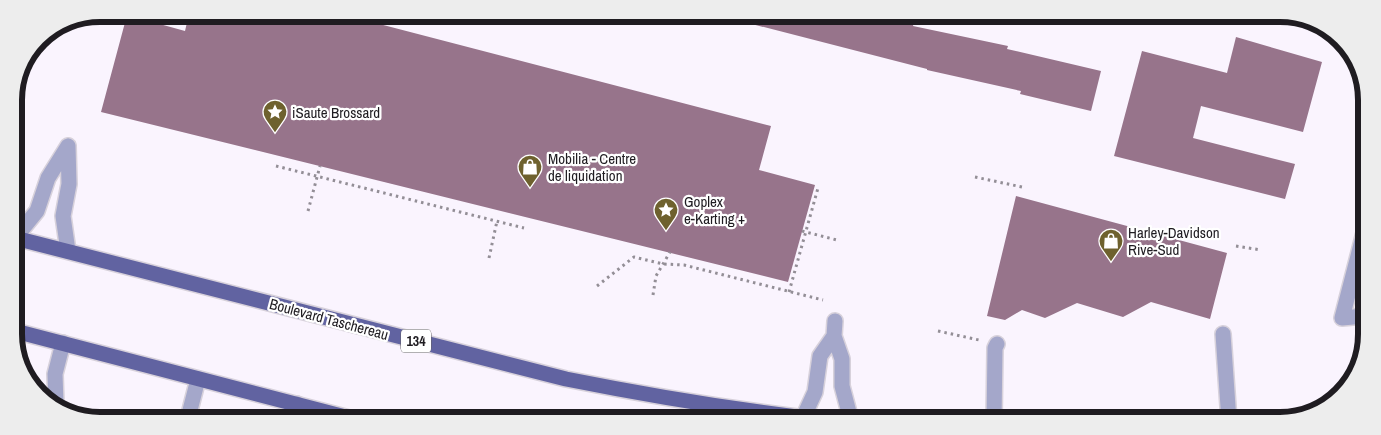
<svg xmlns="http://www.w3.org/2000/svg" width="1381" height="435" viewBox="0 0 1381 435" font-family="'Archivo Narrow',sans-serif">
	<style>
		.building { fill: #97748b }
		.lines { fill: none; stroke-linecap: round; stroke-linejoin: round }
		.minor-casing { stroke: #d7d1db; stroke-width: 18 }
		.major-casing { stroke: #d7d1db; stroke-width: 18 }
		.path { stroke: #938e96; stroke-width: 3; stroke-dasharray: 2.5 4; stroke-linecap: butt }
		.minor { stroke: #a4a7ca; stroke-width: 15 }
		.major { stroke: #6163a1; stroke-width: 15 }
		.labels { text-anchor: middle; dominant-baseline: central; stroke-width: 4.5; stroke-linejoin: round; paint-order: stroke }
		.shield { fill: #fff; stroke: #626064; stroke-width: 1 }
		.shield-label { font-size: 14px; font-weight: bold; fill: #1f1c21 }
		.poi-label { font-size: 15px; fill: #1f1c21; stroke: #fff; text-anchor: start }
		.street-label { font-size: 15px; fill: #1f1c21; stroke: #fff }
		.rim { fill: none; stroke: #1f1c21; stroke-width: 6 }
	</style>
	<rect width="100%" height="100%" fill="#faf4fe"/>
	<path class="building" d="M189,14H341L771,126L759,170L815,185L788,282L101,112L127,15L185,31Z
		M744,15L888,16L914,22L913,26L1008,46L1007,49L1101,71L1091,111L1020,94L1021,91L927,70V69L744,22Z
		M1236,37L1322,62L1303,132L1201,106L1193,138L1295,164L1285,199L1114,156L1142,51L1227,73Z
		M1016,196L1227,253L1210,319L1151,302L1123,317L1077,303L1045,318L1022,310L1005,320L987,316Z"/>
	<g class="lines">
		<defs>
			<path id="minor" d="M15,238L37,211L48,178L68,146
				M68,251L63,216L69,184L68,146
				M1364,316L1342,318L1365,229
				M835,321L834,336L842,359V386L851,420
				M1223,334L1229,421
				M56,404L55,374L63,343
				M188,418L198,379
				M803,418L815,392L820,356L834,336
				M293,419L297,404
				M994,420L995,348L997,344"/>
			<path id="major" d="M15,238L566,379C651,396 736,410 822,420
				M15,331L353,419"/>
		</defs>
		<use href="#minor" class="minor-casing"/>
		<use href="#major" class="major-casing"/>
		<path class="path" d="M276,166L524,228
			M975,177L1022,187
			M308,211L320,166
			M802,231L837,240
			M1236,246L1261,250
			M489,258L497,221
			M597,286L634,257L663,264L684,265L823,300
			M789,292L818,188
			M653,295L656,276L670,252
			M938,331L979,340"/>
		<use href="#minor" class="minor"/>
		<use href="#major" class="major"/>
	</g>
	<defs>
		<symbol id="sight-pin" viewBox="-11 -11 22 30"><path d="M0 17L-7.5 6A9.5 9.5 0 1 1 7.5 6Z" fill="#6e612e" stroke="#fff"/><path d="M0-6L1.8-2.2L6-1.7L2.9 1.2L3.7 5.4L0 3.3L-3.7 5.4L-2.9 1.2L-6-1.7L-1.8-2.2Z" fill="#fff"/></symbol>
		<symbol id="shop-pin" viewBox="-11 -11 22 30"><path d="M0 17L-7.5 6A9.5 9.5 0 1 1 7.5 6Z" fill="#6e612e" stroke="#fff"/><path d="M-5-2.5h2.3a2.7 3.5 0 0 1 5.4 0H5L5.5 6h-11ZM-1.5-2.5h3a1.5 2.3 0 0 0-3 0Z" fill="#fff"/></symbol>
	</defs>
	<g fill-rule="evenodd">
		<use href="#sight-pin" x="261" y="98" width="28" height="38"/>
		<use href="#shop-pin" x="516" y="153" width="28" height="38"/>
		<use href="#sight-pin" x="652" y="196" width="28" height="38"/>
		<use href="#shop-pin" x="1097" y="227" width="28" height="38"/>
	</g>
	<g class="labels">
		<rect class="shield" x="401" y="329.5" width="30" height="23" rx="4"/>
		<g class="shield-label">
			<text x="416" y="341">134</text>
		</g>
		<g class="poi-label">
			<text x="292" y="112">iSaute Brossard</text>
			<text x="548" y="158">Mobilia - Centre<tspan x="548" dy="17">de liquidation</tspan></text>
			<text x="684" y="201">Goplex<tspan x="684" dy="17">e-Karting +</tspan></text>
			<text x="1128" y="232">Harley-Davidson<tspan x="1128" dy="17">Rive-Sud</tspan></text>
		</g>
		<g class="street-label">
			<text transform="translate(329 319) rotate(15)">Boulevard Taschereau</text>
		</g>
	</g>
	<path d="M0 0H1381V435H0ZM100 22H1280A78 78 0 0 1 1358 100V334A78 78 0 0 1 1280 412H100A78 78 0 0 1 22 334V100A78 78 0 0 1 100 22Z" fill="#ededed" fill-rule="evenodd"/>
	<path class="rim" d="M100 22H1280A78 78 0 0 1 1358 100V334A78 78 0 0 1 1280 412H100A78 78 0 0 1 22 334V100A78 78 0 0 1 100 22Z"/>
</svg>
